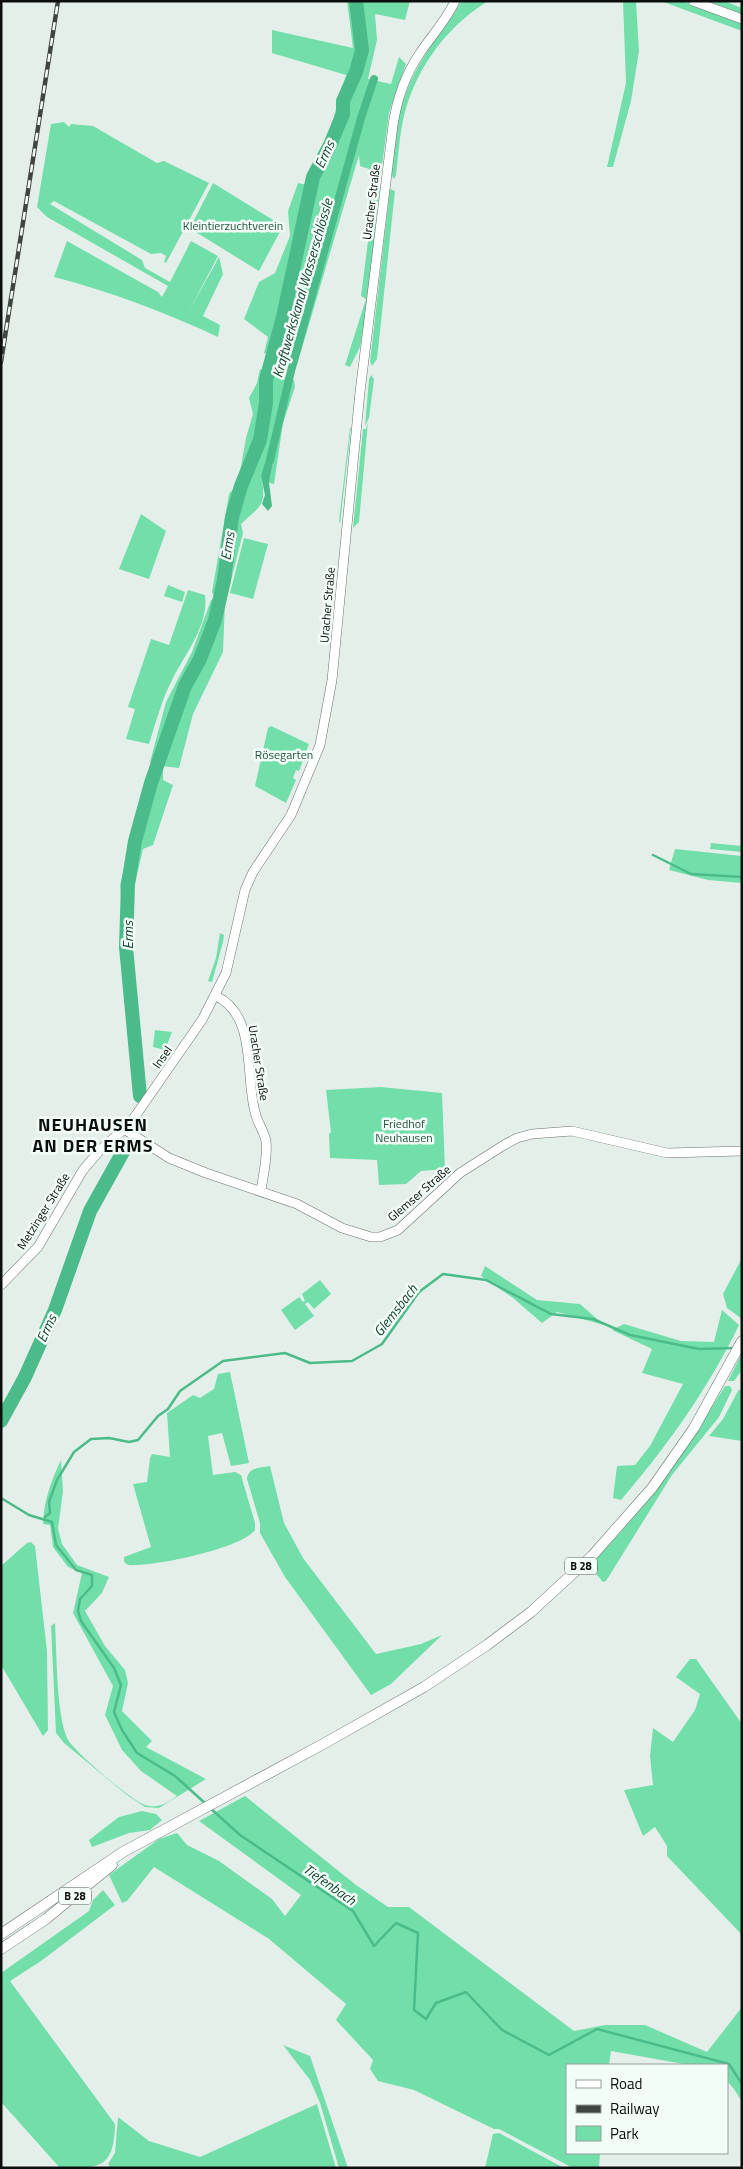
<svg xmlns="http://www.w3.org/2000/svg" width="743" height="2169" viewBox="0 0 743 2169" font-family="'Titillium Web',sans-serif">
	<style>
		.green { fill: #72dfab }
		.water { fill: #4abb89 }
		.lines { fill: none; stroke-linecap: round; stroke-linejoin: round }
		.stream { stroke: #4abb89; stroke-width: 2.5 }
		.canal { stroke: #4abb89; stroke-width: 8 }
		.river { stroke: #4abb89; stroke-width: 14 }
		.minor-casing { stroke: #6a736e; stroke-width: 10 }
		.major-casing { stroke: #6a736e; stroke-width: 11 }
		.minor { stroke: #fff; stroke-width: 9 }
		.major { stroke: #fff; stroke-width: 10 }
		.rail-casing { stroke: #404542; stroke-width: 4.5 }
		.rail { stroke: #f2fdf7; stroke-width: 2.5; stroke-dasharray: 8; stroke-linecap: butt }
		.labels { text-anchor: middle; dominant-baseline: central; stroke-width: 5; stroke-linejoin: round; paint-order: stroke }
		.shield { fill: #f2fdf7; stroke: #515653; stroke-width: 1 }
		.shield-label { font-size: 11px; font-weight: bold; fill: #0c0f0d }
		.street-label { font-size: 12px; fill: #0c0f0d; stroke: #f2fdf7 }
		.park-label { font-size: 12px; fill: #285641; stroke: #f2fdf7 }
		.water-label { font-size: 14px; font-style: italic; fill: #15442f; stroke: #f2fdf7 }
		.district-label { font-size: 18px; font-weight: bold; letter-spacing: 1px; fill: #0c0f0d; stroke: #f2fdf7 }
	</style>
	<rect width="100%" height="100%" fill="#e5efea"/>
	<path class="green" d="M347,1H410L405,20L375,14L377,40L368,79L391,84L399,57L406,64L389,113L381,173L360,166L359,155L297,365L264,353L268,337L244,319L259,282L275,273L290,236L288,211L298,183L308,185L324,150L346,75L272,53V30L353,48Z
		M461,1H488C443,29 412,74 402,125C399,142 398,159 396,175L394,179C388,172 392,158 393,149C397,110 409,78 431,46C441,31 453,18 461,1Z
		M623,1H636L639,51L631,101L613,167H607L626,83Z
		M661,1H683L691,4L742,23V31Z
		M708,1H724L742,8V14Z
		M64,122L69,127L71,124L93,126L157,163L164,161L209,183L166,263L164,262L166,256L161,253L151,254L54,201L50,204L142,260L145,268L170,282L191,241L218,256L189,311L219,257L223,274L203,316L220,325L218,337C164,312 112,292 54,277L67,241L158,292L162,297L168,286L47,217L37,207L51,124Z
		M213,183L283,226L259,271L194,231L193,222Z
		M375,187H380L367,311L360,347L350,367L345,365L366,299L361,296Z
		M390,189L395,191L377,359L372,366L370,361Z
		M260,369L294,380L295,387L283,423L274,484L269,483L275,453L261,476C267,506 261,505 241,524L243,533L226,600L214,596L212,592L229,494L238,483L246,438L253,414L249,398L257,383Z
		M371,375L374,379L369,418L365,426L369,379Z
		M368,422L359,522L353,528L363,429H366Z
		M350,428H351L340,524L339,521Z
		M141,514L166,531L149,579L119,569Z
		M244,538L268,544L253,599L230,593Z
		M168,585L185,592L182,602L164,596Z
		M188,590L205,595C209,624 186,653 173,678C162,699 156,722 149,744L126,739L135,709L128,707L151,639L169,645Z
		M213,599L225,603L223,652L193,714L179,768L153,765L150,762L166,702L192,652L211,600Z
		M271,726L309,744L299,771L296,770L293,778L296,780L286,803L255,786L268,728Z
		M152,768L163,770V780L173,785L153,845L143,849L130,905L122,909L120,885L148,772Z
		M711,843L742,846V852L710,849Z
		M675,849L742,856V883L708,880L669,870Z
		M220,933L224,935L223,942L212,982L208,981L216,958Z
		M155,1030L172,1032L165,1050L153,1047Z
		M381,1087L442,1093L445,1169L421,1171L406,1184L379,1185L377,1160L330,1158L329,1134L331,1132L326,1090Z
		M742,1258V1319L727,1308L723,1294Z
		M485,1266L537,1300L580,1304L604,1325L557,1312L542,1323L513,1298L481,1276Z
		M320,1280L331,1294L314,1309L308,1302L305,1304L314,1316L295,1330L281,1310L299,1297L303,1302L305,1301L302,1294Z
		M722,1310L739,1325C708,1389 668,1445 621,1500L613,1498L617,1466L635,1465L650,1446L683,1384L642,1373L652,1349L612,1330L624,1324L681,1341L714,1342Z
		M742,1353V1370L734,1381H728Z
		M230,1372L249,1463L231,1466L222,1433L208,1436L213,1475L235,1472L241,1475L255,1523V1530C241,1549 152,1567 128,1565L124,1562V1557L151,1547L133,1484L147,1482L150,1458L152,1454L170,1457L167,1413L193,1395L200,1398L214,1389L218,1374Z
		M725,1386H730L732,1390L719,1417L672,1475L606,1581L603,1582L589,1566C643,1512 685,1450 725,1386Z
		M742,1388V1441L709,1436L723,1419L738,1391Z
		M61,1460L63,1491L58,1529L62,1544L77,1565L109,1577L102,1593L85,1611L105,1646L125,1670L128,1683L122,1711L152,1741L146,1747L206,1779L159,1808L145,1807L127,1795L64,1743L56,1733L51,1626L55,1623C57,1654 56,1711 67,1738C72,1750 132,1801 145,1805C158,1809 167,1803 177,1796L141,1771L122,1750L105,1715L113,1686L73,1613L82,1573L68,1567L53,1547L50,1525L43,1524C44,1500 51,1481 61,1460Z
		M270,1466L284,1523L303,1558L376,1654L421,1644L442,1635L391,1684L371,1695L285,1577L260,1533V1523L247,1479C248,1467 260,1468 270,1466Z
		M31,1542L35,1546L47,1651L48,1730L43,1736L1,1665V1566L27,1543Z
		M690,1659H696L742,1724V1935L667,1856V1846L655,1827L643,1836L624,1790L653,1785L650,1756L653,1728L673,1742L695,1710L700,1694L676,1677Z
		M245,1796L356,1885L388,1907H409L574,2031L605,2025H645L707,2052L742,2007V2102L734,2089L727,2081V2065H689L611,2051L609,2065H567V2153H600L599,2168H573L499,2129H494L414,2090L378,2081L370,2069L373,2060L336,2020L346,2004L269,1939L154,1867L127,1901L122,1903L109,1875L159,1839L177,1833L187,1845L219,1861L272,1899L285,1916L301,1895L199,1821Z
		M142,1811L156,1814L162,1820L150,1830L129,1833L92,1847L89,1840L119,1817Z
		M103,1890L115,1905L41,1961L10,1981L115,2124C114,2169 100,2168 60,2168L1,2102V1973L89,1911L93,1900Z
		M283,2045L310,2056L348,2168H339L320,2103L310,2080Z
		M317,2104L336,2168H111L108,2164L115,2153L118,2117L149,2141L200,2157Z
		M499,2133L564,2168H485L493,2134Z"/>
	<path class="water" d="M269,450L275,453L269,483L272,506L268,511L262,504L265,495L261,476Z"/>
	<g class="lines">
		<path class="stream" d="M653,855L691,874L742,877
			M1,1498L29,1515L52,1522L56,1545L76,1570L92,1575V1586L80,1599L78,1611L81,1621L114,1668L121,1685L114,1712L122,1730L137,1753L175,1776L206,1804
			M45,1517L50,1513L49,1502L57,1480L74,1452L91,1439L109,1438L129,1442L138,1440L158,1416L168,1409L180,1391L223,1361L285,1353L310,1363L352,1361L382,1344L419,1292L443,1274L486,1280L551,1314L593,1319L630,1335L699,1349L734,1348
			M210,1808L240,1835L353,1911L374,1946L396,1923L418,1933L414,2010L426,2019L436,2003L466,1992L502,2030L549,2055L597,2029L729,2064L742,2084"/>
		<path class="canal" d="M270,460L291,371L361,118L374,79"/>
		<path class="river" d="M140,1096L126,947L128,884L135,841L151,783L185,686L200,659L215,620L224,580L232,517L241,486L260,440L266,403V380L283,317L313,177L330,145L343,114V101L356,72L362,50L356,1
			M1,1421L25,1377L55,1310L90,1211L124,1150"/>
		<defs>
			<path id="minor" d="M693,1L742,19
				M216,996C257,1015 245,1076 255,1112C257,1122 264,1131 266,1141C268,1156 263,1176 261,1191
				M124,1129L169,1158L206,1173L297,1204L342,1228L371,1237H380L398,1230L460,1173L504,1145L517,1138L532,1134L572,1131L667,1153L742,1151
				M1,1285L38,1247L83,1170L101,1149L129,1125L202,1020L226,973L245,890L253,872L291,815L320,745L332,680L360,392L393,125C397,99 405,75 420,53C432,35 446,21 455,1"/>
			<path id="major" d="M1,1934L123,1852L325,1743L424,1687L487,1645L531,1612L592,1556L652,1488L694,1428L742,1341
				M1,1949L46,1919L112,1865"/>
		</defs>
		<use href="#minor" class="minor-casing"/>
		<use href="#major" class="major-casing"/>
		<use href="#minor" class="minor"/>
		<use href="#major" class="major"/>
		<defs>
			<path id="rail" d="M1,362L58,1"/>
		</defs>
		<use href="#rail" class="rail-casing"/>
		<use href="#rail" class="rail"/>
	</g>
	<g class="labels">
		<g class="shield">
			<rect x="565" y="1557.5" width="32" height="17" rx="4"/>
			<rect x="59" y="1887.5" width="32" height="17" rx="4"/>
		</g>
		<g class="shield-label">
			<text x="581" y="1566">B 28</text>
			<text x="75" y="1896">B 28</text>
		</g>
		<g class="street-label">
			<text transform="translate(371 202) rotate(-83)">Uracher Straße</text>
			<text transform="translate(327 605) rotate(-85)">Uracher Straße</text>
			<text transform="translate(162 1057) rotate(-55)">Insel</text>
			<text transform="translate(259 1063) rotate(81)">Uracher Straße</text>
			<text transform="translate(419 1193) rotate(-41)">Glemser Straße</text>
			<text transform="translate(43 1211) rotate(-58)">Metzinger Straße</text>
		</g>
		<g class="park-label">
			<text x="233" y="225">Kleintierzuchtverein</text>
			<text x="284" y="754">Rösegarten</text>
			<text x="404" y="1123">Friedhof<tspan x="404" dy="14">Neuhausen</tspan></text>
		</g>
		<g class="water-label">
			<text transform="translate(324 154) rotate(-65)">Erms</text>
			<text transform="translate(302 288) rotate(-74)">Kraftwerkskanal Wasserschlössle</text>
			<text transform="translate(227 546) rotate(-81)">Erms</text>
			<text transform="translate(127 935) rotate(-90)">Erms</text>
			<text transform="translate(395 1310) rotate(-52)">Glemsbach</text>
			<text transform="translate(46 1328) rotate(-65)">Erms</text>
			<text transform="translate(330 1884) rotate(35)">Tiefenbach</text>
		</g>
		<g class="district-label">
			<text x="93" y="1124">NEUHAUSEN<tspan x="93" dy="21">AN DER ERMS</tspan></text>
		</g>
	</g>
	<rect width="743" height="2169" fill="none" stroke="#0c0f0d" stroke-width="5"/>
	<rect x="566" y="2064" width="162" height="90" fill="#f2fdf7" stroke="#969e99"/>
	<rect x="576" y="2080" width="25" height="8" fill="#ffffff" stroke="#969e99"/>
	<text x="610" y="2089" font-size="15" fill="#0c0f0d">Road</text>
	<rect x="576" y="2105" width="25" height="8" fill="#404542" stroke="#969e99"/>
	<text x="610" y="2114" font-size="15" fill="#0c0f0d">Railway</text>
	<rect x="576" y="2126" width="25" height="15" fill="#72dfab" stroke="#969e99"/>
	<text x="610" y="2139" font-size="15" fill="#0c0f0d">Park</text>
</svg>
